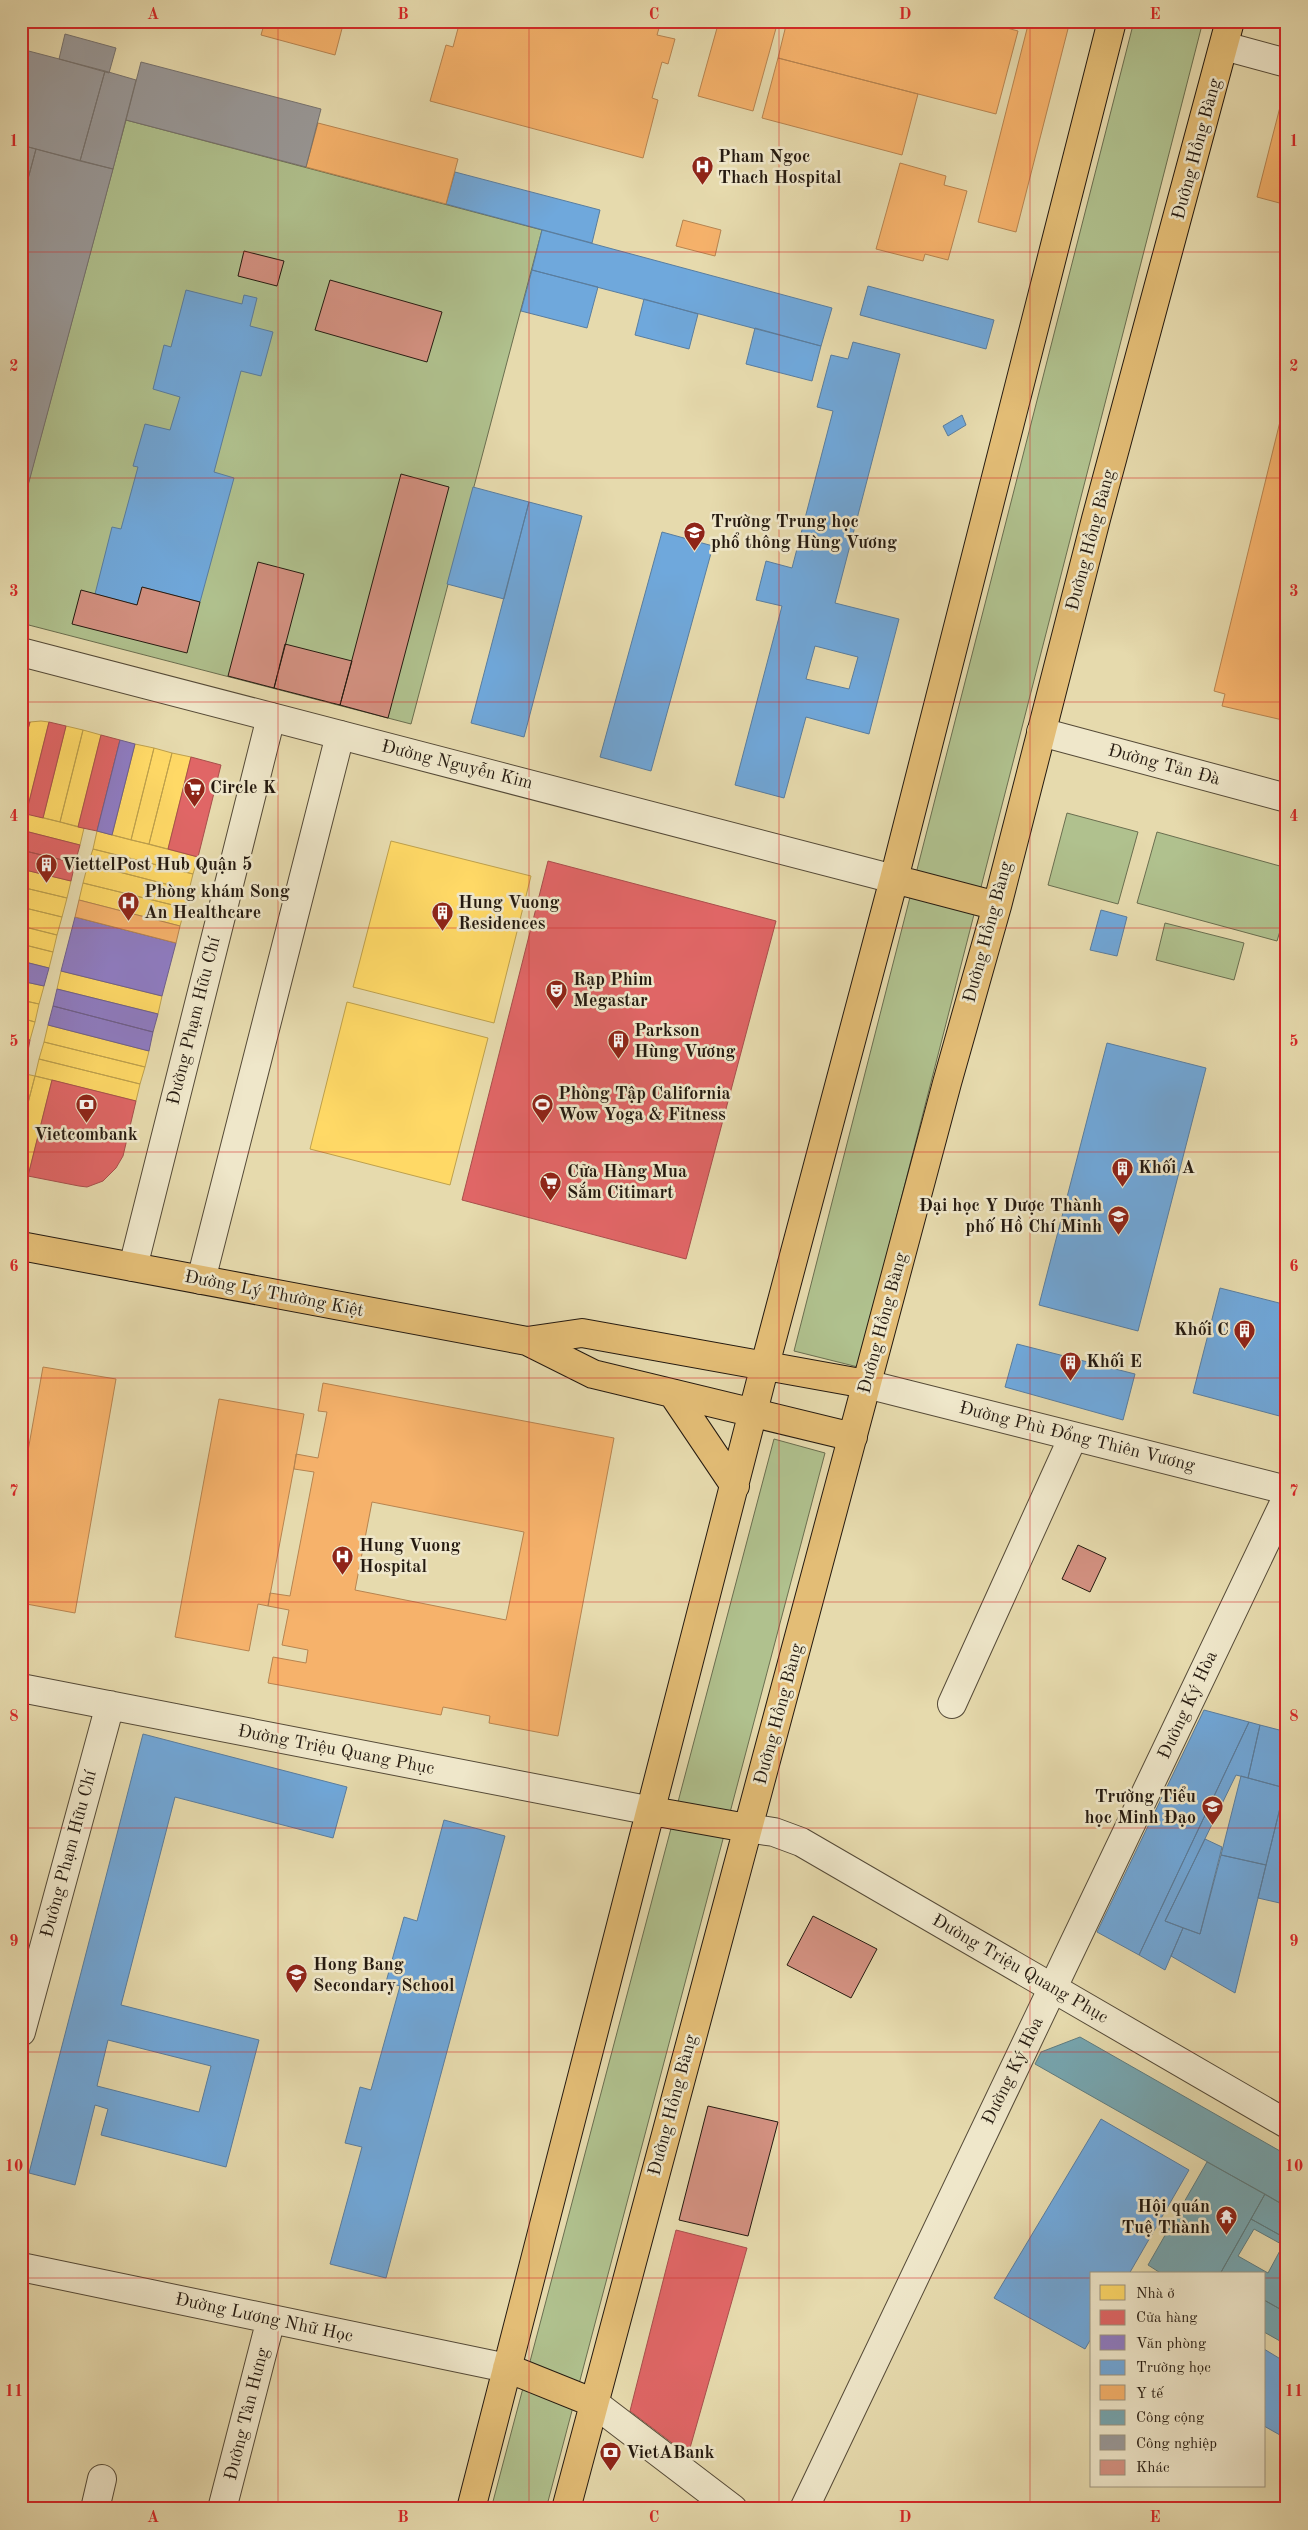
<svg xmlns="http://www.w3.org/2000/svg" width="1308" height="2530" viewBox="0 0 1308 2530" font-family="'Old Standard TT',serif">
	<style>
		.green { fill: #b0c18e; stroke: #6a6e4f }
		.homes { fill: #ffd966; stroke: #bea04c }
		.shops { fill: #e06666; stroke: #a84f4c }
		.offices { fill: #8e7cc3; stroke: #6e5f8d }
		.schools { fill: #6fa8dc; stroke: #597d9f; fill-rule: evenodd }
		.health { fill: #f6b26b; stroke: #b78450; fill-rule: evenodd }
		.public { fill: #76a5af; stroke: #5e7b7f; fill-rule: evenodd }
		.industry { fill: #999; stroke: #767370 }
		.building { fill: #d39181; stroke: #251a10 }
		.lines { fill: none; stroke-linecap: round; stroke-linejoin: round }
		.minor-casing { stroke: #554a37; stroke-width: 30 }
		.tertiary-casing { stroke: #554a37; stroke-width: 30 }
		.primary-casing { stroke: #251a10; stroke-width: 30 }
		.minor { stroke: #efe7ca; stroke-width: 28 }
		.tertiary { stroke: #efe7ca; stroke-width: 28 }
		.primary { stroke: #e3bd76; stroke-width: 28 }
		.grid { fill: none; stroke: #d62828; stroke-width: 1; stroke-opacity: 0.55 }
		.labels { text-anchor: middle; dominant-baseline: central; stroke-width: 5; stroke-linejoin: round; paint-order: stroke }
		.street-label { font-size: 18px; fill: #251a10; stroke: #efe7ca }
		.poi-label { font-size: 18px; font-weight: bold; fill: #251a10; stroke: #efe7ca; text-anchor: start }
		.neatline { fill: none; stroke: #d62828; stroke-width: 2 }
		.grid-label { font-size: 16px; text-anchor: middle; font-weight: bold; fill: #d62828 }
	</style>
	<rect width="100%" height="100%" fill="#e6daad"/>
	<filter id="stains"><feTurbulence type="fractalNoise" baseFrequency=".004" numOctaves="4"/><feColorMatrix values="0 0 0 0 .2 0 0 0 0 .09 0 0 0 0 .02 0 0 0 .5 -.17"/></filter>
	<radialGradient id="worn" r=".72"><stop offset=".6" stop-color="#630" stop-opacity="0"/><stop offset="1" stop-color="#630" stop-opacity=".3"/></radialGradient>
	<path class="green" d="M1134,21H1203L858,1367L794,1351Z
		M126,120L542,230L411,724L21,623V510Z
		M1067,813L1138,832L1118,904L1048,885Z
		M1157,832L1287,868V908L1277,941L1137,903Z
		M1165,923L1244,943L1234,980L1156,960Z
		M774,1439L825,1453L546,2509H491Z"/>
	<path class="homes" d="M41,721L49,722L26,814L21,812V755L30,722Z
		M66,726L83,730L60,822L43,818Z
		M83,730L101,735L78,827L60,822Z
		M135,744L154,748L131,840L112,835Z
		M154,748L172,753L149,844L131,840Z
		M172,753L191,757L168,849L149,844Z
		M21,812L84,828L80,845L21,830Z
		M97,831L198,857L193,874L93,849Z
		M391,841L531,876L494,1023L353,987Z
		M93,849L193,874L189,890L88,864Z
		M88,864L189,890L185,908L83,883Z
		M21,869L71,881L67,898L21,887Z
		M83,883L185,908L180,926L79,900Z
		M21,887L67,898L62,917L21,907Z
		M21,907L62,917L57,935L21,926Z
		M21,926L57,935L53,952L21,944Z
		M21,944L53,952L49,968L21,961Z
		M61,971L162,996L158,1014L57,989Z
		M21,981L44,986L39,1004L21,1000Z
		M21,1000L39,1004L35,1022L21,1018Z
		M347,1002L488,1038L450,1185L310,1149Z
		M21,1018L35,1022L30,1040L21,1038Z
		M48,1025L149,1051L145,1067L44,1042Z
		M44,1042L145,1067L140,1084L39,1059Z
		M39,1059L140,1084L136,1101L35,1076Z
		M21,1073L35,1076L21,1130Z
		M35,1076L52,1080L28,1176L21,1174V1130Z"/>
	<path class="shops" d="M30,722L21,755V725Z
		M49,722L66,726L43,818L26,814Z
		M101,735L120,740L97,831L78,827Z
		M191,757L221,765L198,857L168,849Z
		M21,830L80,845L75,863L21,850Z
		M21,850L75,863L71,881L21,869Z
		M548,861L776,921L686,1259L462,1200Z
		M21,1038L30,1040L27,1056L21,1055Z
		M52,1080L136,1101L123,1156L116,1168L103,1181L87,1187L79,1186L28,1176Z
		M676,2230L747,2248L688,2455L630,2411Z"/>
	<path class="offices" d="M120,740L135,744L112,835L97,831Z
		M75,917L176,943L162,996L61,971Z
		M21,961L49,968L44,986L21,981Z
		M57,989L158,1014L153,1032L53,1006Z
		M53,1006L153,1032L149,1051L48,1025Z"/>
	<path class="schools" d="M455,172L600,210L592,243L446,204Z
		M542,230L832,308L821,346L532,270Z
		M532,270L598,287L587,328L521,311Z
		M868,286L994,320L986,349L860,315Z
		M186,290L242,304L244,295L257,298L250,326L273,332L261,376L241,371L214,472L234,478L200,602L142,587L137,605L95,594L112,527L121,529L138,467L133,466L145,424L170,430L180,397L153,389L164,345L171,347Z
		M644,299L698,314L689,349L635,335Z
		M755,328L821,346L812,381L746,364Z
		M853,342L900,354L835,603L899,619L869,734L806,717L784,798L735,785L782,606L756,600L766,561L792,568L833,411L817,407L831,355L848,359ZM815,646L858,657L849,689L806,679Z
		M962,415L966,425L948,436L943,426Z
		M473,487L529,502L504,599L447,584Z
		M529,502L582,516L524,737L471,723Z
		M662,532L713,546L651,771L600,757Z
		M1101,910L1127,917L1117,956L1090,950Z
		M1107,1043L1206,1068L1138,1331L1039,1305Z
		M1220,1288L1287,1305V1418L1193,1393Z
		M1017,1344L1135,1374L1123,1420L1005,1387Z
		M1204,1710L1249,1722L1139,1955L1097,1932Z
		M1249,1722L1260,1725L1248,1778L1236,1775L1165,1921L1183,1928L1165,1970L1139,1955Z
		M1260,1725L1287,1732L1285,1788L1248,1778Z
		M143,1734L347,1787L333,1838L175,1797L121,2005L259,2040L226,2167L101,2135L108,2109L95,2105L75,2185L29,2173ZM108,2040L211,2066L199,2112L97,2086Z
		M1241,1776L1285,1788L1266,1865L1221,1855Z
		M1287,1779V1892L1284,1904L1258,1898Z
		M444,1820L505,1836L386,2278L330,2264L362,2147L345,2143L360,2087L371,2090L400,1986L386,1982L404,1917L417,1921Z
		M1205,1839L1222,1847L1200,1934L1165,1921Z
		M1221,1855L1266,1865L1235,1993L1171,1956L1183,1928L1200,1934Z
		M1101,2119L1189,2170L1129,2274H1092V2337L1085,2349L994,2298Z
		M1264,2349L1287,2363V2439L1264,2426Z"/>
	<path class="health" d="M265,21H344L335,55L261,35Z
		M460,21H661L657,35L675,39L668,64L662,62L652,98L658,100L643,158L430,101L446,45L453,47Z
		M719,21H778L753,111L698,96Z
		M787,21H981L1018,31L996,114L778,58Z
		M1029,21H1070L1016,232L978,222Z
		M778,58L918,94L902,155L762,118Z
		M1280,107L1287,109V205L1257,197Z
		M318,123L458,159L446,204L306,167Z
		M900,163L946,176L944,185L967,191L948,260L925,254L923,261L876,249Z
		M683,220L721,230L715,256L676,246Z
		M1287,393V721L1222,706L1225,694L1214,691Z
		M79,900L180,926L176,943L75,917Z
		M43,1367L116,1379L75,1613L21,1603V1490Z
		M323,1383L614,1438L558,1736L489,1723L490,1716L443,1707L441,1715L268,1683L273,1657L306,1663L308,1650L282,1645L289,1610L268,1606L270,1593L290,1596L314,1472L294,1469L296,1454L318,1458L327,1412L318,1411ZM372,1502L524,1532L506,1620L355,1590Z
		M219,1399L304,1414L268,1606L258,1604L249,1651L175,1637Z"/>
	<path class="public" d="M1080,2037L1287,2155V2207L1035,2064L1041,2052Z
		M1207,2162L1265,2194L1220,2274H1162L1148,2265Z
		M1265,2194L1287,2207V2239L1251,2219Z
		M1251,2219L1287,2239V2313L1264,2300V2274H1220ZM1254,2229L1283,2245L1268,2273L1238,2256Z
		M1264,2300L1287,2313V2345L1264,2332Z"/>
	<path class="industry" d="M65,34L116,48L109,73L59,59Z
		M21,49L105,71L80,161L21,145Z
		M141,62L321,109L306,167L126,120Z
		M105,71L136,80L113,169L80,161Z
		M21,145L36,149L21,205Z
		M36,149L113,169L26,493L21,492V205Z"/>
	<path class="building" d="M244,251L284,261L277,286L238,276Z
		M330,280L442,312L427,362L315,330Z
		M401,474L449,487L388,718L340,705Z
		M258,562L304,574L274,688L228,676Z
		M142,587L200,602L187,653L72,624L81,590L137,605Z
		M285,644L352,661L340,705L274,688Z
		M1078,1545L1106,1558L1090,1592L1062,1579Z
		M813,1916L877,1949L851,1998L787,1965Z
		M708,2106L778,2122L748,2236L679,2220Z"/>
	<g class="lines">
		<defs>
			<path id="minor" d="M1224,46L1287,63
				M133,1267L271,717
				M201,1280L340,735
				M21,1688L652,1811
				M952,1704L1073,1437
				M21,2032L110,1705
				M21,2267L507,2368
				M95,2509L102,2479
				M222,2509L271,2319
				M804,2509L1287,1497"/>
			<path id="tertiary" d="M21,652L894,879
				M1041,732L1287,798
				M866,1384L1287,1490
				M747,1828L774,1832L801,1842L1287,2124
				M594,2403L733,2509"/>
			<path id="primary" d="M894,879L997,906
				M21,1246L527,1341L593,1374L853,1437
				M527,1341L582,1333L866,1384
				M673,1394L735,1486
				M652,1811L747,1828
				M507,2368L594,2403
				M471,2509L765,1365L894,879L1112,21
				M566,2509L947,1083L997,906L1096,519L1230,21"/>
		</defs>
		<use href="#minor" class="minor-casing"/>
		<use href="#tertiary" class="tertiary-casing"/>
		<use href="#primary" class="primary-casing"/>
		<use href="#minor" class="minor"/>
		<use href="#tertiary" class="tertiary"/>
		<use href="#primary" class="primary"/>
	</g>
	<path class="grid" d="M278,21V2509M529,21V2509M779,21V2509M1030,21V2509M21,252H1287M21,478H1287M21,702H1287M21,928H1287M21,1152H1287M21,1378H1287M21,1602H1287M21,1828H1287M21,2052H1287M21,2278H1092M1264,2278H1287"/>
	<defs>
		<symbol id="hospital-pin" viewBox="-11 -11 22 30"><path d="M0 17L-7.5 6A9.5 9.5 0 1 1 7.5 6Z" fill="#8f2418" stroke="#efe7ca"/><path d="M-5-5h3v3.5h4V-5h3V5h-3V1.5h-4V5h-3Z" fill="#fff"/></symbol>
		<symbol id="school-pin" viewBox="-11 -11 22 30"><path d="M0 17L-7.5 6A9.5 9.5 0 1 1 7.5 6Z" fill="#8f2418" stroke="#efe7ca"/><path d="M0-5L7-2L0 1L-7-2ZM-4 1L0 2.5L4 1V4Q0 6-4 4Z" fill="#fff"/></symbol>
		<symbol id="supermarket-pin" viewBox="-11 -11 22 30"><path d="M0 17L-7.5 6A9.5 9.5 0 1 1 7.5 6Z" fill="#8f2418" stroke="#efe7ca"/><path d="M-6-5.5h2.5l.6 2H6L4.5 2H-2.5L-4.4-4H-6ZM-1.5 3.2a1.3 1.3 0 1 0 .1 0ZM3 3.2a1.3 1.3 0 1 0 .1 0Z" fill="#fff"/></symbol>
		<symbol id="building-pin" viewBox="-11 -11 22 30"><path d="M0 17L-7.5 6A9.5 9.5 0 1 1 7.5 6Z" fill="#8f2418" stroke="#efe7ca"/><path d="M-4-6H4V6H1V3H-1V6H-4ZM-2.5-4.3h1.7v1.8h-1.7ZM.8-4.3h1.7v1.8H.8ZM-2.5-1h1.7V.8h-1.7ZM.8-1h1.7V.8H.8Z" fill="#fff"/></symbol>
		<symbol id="theatre-pin" viewBox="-11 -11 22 30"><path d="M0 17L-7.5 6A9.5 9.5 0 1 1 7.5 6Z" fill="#8f2418" stroke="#efe7ca"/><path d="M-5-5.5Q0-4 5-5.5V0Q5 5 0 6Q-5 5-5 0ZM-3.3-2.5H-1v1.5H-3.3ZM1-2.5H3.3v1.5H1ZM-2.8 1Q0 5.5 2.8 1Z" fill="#fff"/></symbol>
		<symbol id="stadium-pin" viewBox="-11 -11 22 30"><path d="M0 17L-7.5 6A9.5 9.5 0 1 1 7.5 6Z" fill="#8f2418" stroke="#efe7ca"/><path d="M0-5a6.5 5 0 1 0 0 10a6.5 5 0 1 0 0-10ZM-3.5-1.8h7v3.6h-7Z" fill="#fff"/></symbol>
		<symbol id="bank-pin" viewBox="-11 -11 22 30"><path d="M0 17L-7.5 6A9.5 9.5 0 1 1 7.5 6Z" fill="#8f2418" stroke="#efe7ca"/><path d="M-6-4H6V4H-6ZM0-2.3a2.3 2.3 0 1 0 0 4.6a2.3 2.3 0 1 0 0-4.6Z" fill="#fff"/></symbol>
		<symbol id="university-pin" viewBox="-11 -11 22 30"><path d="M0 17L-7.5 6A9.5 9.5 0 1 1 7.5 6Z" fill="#8f2418" stroke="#efe7ca"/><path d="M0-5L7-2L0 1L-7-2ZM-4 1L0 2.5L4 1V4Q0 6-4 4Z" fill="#fff"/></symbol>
		<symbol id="temple-pin" viewBox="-11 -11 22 30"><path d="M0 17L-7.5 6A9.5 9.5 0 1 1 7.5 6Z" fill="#8f2418" stroke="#efe7ca"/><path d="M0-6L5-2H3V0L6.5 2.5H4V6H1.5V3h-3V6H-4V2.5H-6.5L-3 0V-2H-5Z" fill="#fff"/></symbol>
	</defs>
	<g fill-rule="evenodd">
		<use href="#hospital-pin" x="690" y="154" width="25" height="34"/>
		<use href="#school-pin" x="682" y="520" width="25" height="34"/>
		<use href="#supermarket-pin" x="182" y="776" width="25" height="34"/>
		<use href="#building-pin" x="34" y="852" width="25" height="34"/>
		<use href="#hospital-pin" x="116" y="890" width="25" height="34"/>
		<use href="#building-pin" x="430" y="900" width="25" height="34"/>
		<use href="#theatre-pin" x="544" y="978" width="25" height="34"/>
		<use href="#building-pin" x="606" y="1028" width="25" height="34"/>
		<use href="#stadium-pin" x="530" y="1092" width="25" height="34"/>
		<use href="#bank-pin" x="74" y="1092" width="25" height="34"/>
		<use href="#building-pin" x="1110" y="1156" width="25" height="34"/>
		<use href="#supermarket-pin" x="538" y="1170" width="25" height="34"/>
		<use href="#university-pin" x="1106" y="1204" width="25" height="34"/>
		<use href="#building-pin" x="1232" y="1318" width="25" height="34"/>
		<use href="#building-pin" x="1058" y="1350" width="25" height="34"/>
		<use href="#hospital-pin" x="330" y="1544" width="25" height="34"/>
		<use href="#school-pin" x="1200" y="1794" width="25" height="34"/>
		<use href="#school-pin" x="284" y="1962" width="25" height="34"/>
		<use href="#temple-pin" x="1214" y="2204" width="25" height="34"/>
		<use href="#bank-pin" x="598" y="2440" width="25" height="34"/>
	</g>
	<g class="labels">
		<g class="street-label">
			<text transform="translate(1197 149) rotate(-75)">Đường Hồng Bàng</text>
			<text transform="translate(1091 540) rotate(-75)">Đường Hồng Bàng</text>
			<text transform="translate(457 765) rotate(14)">Đường Nguyễn Kim</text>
			<text transform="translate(1164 765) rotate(15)">Đường Tản Đà</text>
			<text transform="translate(988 932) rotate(-75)">Đường Hồng Bàng</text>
			<text transform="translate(194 1021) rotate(-76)">Đường Phạm Hữu Chí</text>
			<text transform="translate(274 1294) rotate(11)">Đường Lý Thường Kiệt</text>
			<text transform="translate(883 1323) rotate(-75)">Đường Hồng Bàng</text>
			<text transform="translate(1077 1437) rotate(14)">Đường Phù Đổng Thiên Vương</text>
			<text transform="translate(1188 1705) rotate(-65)">Đường Ký Hòa</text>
			<text transform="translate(779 1714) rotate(-75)">Đường Hồng Bàng</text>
			<text transform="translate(336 1750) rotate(11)">Đường Triệu Quang Phục</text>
			<text transform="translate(69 1854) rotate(-75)">Đường Phạm Hữu Chí</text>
			<text transform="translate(1020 1969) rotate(30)">Đường Triệu Quang Phục</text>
			<text transform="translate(1013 2071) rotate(-64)">Đường Ký Hòa</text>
			<text transform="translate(673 2105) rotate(-75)">Đường Hồng Bàng</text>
			<text transform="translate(264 2318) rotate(12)">Đường Lương Nhữ Học</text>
			<text transform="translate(247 2414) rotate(-76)">Đường Tân Hưng</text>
		</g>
		<g class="poi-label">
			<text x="718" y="157">Pham Ngoc<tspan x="718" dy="21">Thach Hospital</tspan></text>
			<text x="711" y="522">Trường Trung học<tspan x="711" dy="21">phổ thông Hùng Vương</tspan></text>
			<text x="210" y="788">Circle K</text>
			<text x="62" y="865">ViettelPost Hub Quận 5</text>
			<text x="144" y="892">Phòng khám Song<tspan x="144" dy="21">An Healthcare</tspan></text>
			<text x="458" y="903">Hung Vuong<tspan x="458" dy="21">Residences</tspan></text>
			<text x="573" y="980">Rạp Phim<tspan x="573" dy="21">Megastar</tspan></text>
			<text x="634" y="1031">Parkson<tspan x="634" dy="21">Hùng Vương</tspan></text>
			<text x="558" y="1094">Phòng Tập California<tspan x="558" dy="21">Wow Yoga &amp; Fitness</tspan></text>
			<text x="86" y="1135" text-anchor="middle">Vietcombank</text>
			<text x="1138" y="1168">Khối A</text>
			<text x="567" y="1172">Cửa Hàng Mua<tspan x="567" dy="21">Sắm Citimart</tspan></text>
			<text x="1102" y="1206" text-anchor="end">Đại học Y Dược Thành<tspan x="1102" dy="21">phố Hồ Chí Minh</tspan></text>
			<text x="1229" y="1330" text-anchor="end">Khối C</text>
			<text x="1086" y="1362">Khối E</text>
			<text x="359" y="1546">Hung Vuong<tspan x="359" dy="21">Hospital</tspan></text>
			<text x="1196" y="1797" text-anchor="end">Trường Tiểu<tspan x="1196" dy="21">học Minh Đạo</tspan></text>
			<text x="313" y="1965">Hong Bang<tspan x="313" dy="21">Secondary School</tspan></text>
			<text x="1210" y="2207" text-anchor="end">Hội quán<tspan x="1210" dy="21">Tuệ Thành</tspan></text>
			<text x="626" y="2453">VietABank</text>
		</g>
	</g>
	<rect width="1308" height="2530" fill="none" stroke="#e6daad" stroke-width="55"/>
	<rect x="1090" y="2272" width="175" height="215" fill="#efe7ca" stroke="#9e9580"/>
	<rect x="1100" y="2285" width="25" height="15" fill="#ffd966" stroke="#9e9580"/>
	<text x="1136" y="2298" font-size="15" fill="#251a10">Nhà ở</text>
	<rect x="1100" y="2310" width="25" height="15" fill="#e06666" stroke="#9e9580"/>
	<text x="1136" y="2322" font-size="15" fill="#251a10">Cửa hàng</text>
	<rect x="1100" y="2335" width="25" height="15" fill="#8e7cc3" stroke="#9e9580"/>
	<text x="1136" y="2348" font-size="15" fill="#251a10">Văn phòng</text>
	<rect x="1100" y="2360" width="25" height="15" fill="#6fa8dc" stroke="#9e9580"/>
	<text x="1136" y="2372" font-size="15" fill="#251a10">Trường học</text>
	<rect x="1100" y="2385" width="25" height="15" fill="#f6b26b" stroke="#9e9580"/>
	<text x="1136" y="2398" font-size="15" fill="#251a10">Y tế</text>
	<rect x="1100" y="2410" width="25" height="15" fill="#76a5af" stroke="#9e9580"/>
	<text x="1136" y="2422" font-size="15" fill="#251a10">Công cộng</text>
	<rect x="1100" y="2435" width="25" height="15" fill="#999999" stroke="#9e9580"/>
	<text x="1136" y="2448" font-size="15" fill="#251a10">Công nghiệp</text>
	<rect x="1100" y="2460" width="25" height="15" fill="#d39181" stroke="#9e9580"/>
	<text x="1136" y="2472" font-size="15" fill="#251a10">Khác</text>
	<rect x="28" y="28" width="1252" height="2474" class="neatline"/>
	<g class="grid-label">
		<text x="153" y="19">A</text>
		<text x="403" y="19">B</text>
		<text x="654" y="19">C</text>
		<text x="905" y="19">D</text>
		<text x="1155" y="19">E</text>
		<text x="14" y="146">1</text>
		<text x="1294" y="146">1</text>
		<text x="14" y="371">2</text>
		<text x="1294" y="371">2</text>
		<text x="14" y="596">3</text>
		<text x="1294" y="596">3</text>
		<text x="14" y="821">4</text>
		<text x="1294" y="821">4</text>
		<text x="14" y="1046">5</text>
		<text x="1294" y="1046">5</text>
		<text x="14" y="1271">6</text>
		<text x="1294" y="1271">6</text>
		<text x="14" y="1496">7</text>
		<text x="1294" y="1496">7</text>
		<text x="14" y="1721">8</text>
		<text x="1294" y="1721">8</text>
		<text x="14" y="1946">9</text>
		<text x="1294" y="1946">9</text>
		<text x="14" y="2171">10</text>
		<text x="1294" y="2171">10</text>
		<text x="14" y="2396">11</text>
		<text x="1294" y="2396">11</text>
		<text x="153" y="2522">A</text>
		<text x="403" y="2522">B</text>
		<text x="654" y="2522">C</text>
		<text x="905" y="2522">D</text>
		<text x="1155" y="2522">E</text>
	</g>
	<rect width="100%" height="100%" filter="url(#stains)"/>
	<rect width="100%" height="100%" fill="url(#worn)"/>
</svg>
